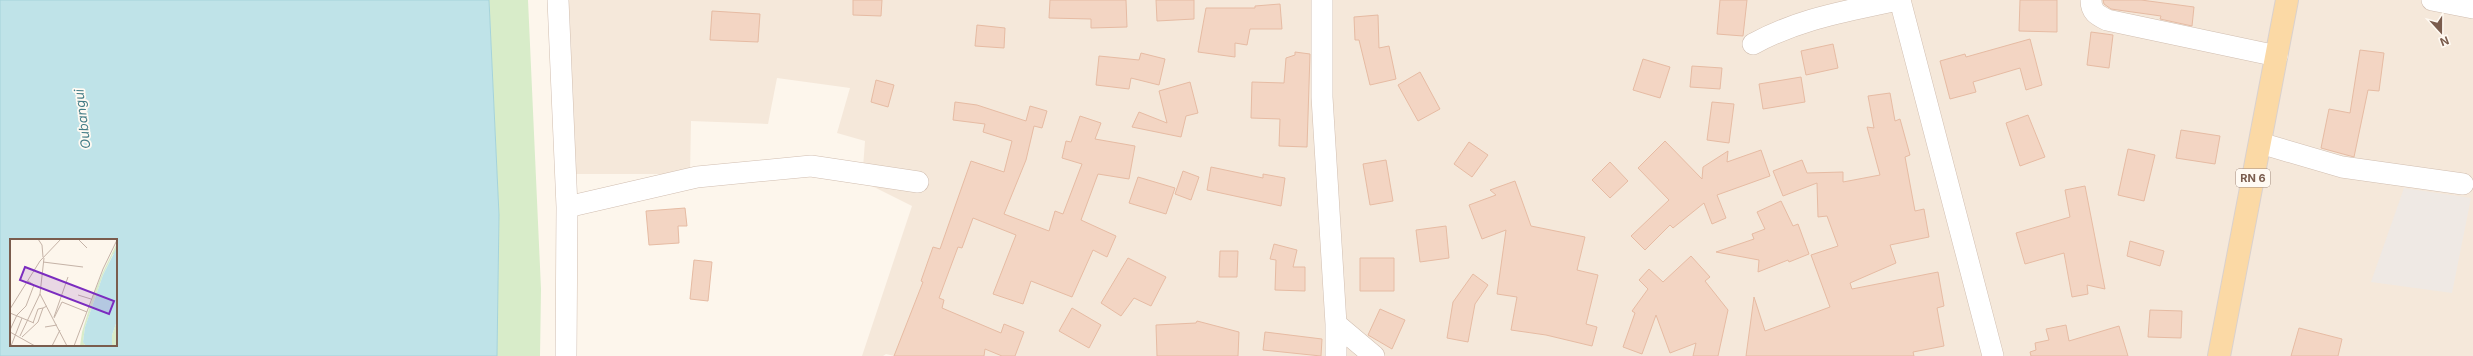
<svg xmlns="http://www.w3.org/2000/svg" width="2473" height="356" viewBox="0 0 2473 356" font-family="Inter,sans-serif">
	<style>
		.residential { fill: #f5e8da }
		.industrial { fill: #efe9e4 }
		.green { fill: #d8ecc9 }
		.water { fill: #bfe3e8; stroke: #a5d3da; fill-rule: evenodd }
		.building { fill: #f3d5c3; stroke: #e6bba3 }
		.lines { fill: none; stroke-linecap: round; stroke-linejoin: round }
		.minor-casing { stroke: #d1beb0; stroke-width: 22 }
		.major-casing { stroke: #dad1cd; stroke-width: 24 }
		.minor { stroke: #fff; stroke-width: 21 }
		.major { stroke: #fbd9a5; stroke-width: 22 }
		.labels { text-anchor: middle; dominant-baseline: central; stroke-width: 3.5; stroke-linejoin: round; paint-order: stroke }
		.shield { fill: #fffaf3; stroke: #a28b7f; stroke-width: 1 }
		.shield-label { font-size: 11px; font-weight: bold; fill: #7a5c4d }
		.water-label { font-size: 13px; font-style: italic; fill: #437c86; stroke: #fffaf3 }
		.inset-road { fill: none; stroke: #c5b3a7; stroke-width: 1 }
		.view { fill: #7b2cbf; fill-opacity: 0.15; stroke: #7b2cbf; stroke-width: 2 }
		.inset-edge { fill: none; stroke: #7a5c4d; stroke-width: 2 }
	</style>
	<rect width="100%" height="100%" fill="#fdf6ec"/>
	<path class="residential" d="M565,0H2473V356H894L886,354L883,356H862L912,206L862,181L865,141L837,133L850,88L777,78L768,124L691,121L690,174H569Z"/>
	<path class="industrial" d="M2404,188L2471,198L2452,293L2371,282Z"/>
	<path class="green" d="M489,0H528L541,289L540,356H497L499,215Z"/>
	<path class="water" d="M0,0H489L499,215L497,356H0ZM11,240H116V345H11Z"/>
	<path class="building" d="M853,0H882L881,16L853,15Z
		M1050,0H1126L1127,27L1091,28V19L1049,18Z
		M1156,0H1194V19L1157,21Z
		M1720,0H1747L1743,36L1717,34Z
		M2020,0H2057V32L2019,31Z
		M2103,0H2141L2194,7L2192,26L2160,19L2161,16L2111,9L2104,4Z
		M1280,4L1282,29H1250L1247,45L1235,43V57L1198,52L1206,8H1255V6Z
		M712,11L760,14L758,42L710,40Z
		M1378,15L1379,48L1389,46L1396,79L1370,85L1359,40H1355L1354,17Z
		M977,25L1005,28L1004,48L975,46Z
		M2091,32L2113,35L2109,68L2087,65Z
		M2030,39L2042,85L2026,90L2020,68L1973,82L1976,92L1950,99L1940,61L1965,54L1966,57Z
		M1833,44L1838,68L1806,75L1801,51Z
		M2360,50L2384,53L2379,91L2368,90L2354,157L2321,148L2329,109L2350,113Z
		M1295,52L1310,54L1307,147L1279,146L1280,119L1251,118L1252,82L1284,83L1286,58L1295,55Z
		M1141,53L1165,59L1159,85L1131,78L1129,89L1096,85L1099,56L1139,60Z
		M1643,59L1670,67L1660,98L1633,90Z
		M1692,66L1722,68L1720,89L1690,87Z
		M1420,72L1440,109L1418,121L1398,85Z
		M1801,77L1805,102L1763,109L1759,84Z
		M876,80L894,85L888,107L871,102Z
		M1190,82L1198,113L1186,116L1181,137L1132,127L1139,112L1167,123L1159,91Z
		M1890,93L1895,121L1900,119L1910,155L1905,157L1915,211L1924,209L1929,237L1890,245L1896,263L1850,283L1852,289L1938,272L1944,306L1937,308L1944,346L1913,352L1914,356H1746L1754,297L1765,331L1830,307L1811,255L1838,246L1827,216L1818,217L1817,183L1783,196L1773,171L1802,160L1807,173L1843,172V182L1880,175L1867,127L1874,128L1868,96Z
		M955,102L977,105L1026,121L1030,106L1047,111L1042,128L1034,126L1026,160L1004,214L1049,231L1055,211L1063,214L1082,164L1062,158L1066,141L1071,142L1080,116L1101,123L1095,139L1135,146L1129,179L1098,174L1081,220L1116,236L1107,257L1093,250L1072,297L1031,281L1023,304L993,294L1016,235L973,218L962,248L958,247L939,298L944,300L942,308L1001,333L1004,324L1024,332L1015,356H1002L985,349L984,356H894L923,282L921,281L933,247L940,249L971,161L1004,172L1012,141L983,132L985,124L953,120Z
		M1712,102L1734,104L1729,143L1707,140Z
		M2028,115L2045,157L2020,166L2006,123Z
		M2181,130L2220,136L2215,164L2176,158Z
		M1665,141L1702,179L1703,167L1728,151L1727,162L1761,150L1770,176L1717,195L1726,218L1712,224L1704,203L1673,228L1670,225L1645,250L1631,236L1669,200L1638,168Z
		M1469,142L1488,155L1472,177L1454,164Z
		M2128,149L2155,155L2144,201L2118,195Z
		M1386,160L1393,201L1370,205L1363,164Z
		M1610,162L1628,181L1610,198L1592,180Z
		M1211,167L1263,178V174L1285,178L1281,206L1207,190Z
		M1183,171L1199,177L1191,200L1175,194Z
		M1138,177L1175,188L1166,214L1129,203Z
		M1515,181L1531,226L1585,237L1577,270L1598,275L1586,324L1597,327L1592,346L1546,335L1511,330L1517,297L1497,294L1506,230L1482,239L1469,205L1496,195L1490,190Z
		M2085,186L2105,289L2087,285L2088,294L2072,297L2064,253L2025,264L2016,233L2070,217L2065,190Z
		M1781,201L1793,226L1798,224L1809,254L1789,262L1788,260L1758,272L1759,260L1716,252L1754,239L1752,234L1765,229L1757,212Z
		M685,208L687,226H678L679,243L649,245L646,211Z
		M1446,226L1449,258L1420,262L1416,230Z
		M2130,241L2164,251L2160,266L2127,256Z
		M1274,244L1297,250L1293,267H1305V291L1275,290L1276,260L1270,259Z
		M1220,251H1238L1237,277H1219Z
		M1691,256L1710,277L1705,281L1728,310L1718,356H1693L1696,343L1670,353L1656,315L1642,354L1623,347L1635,313L1632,311L1648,289L1639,280L1649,269L1663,282Z
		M1128,258L1166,277L1151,306L1134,298L1121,316L1101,303Z
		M1360,258H1394V291H1360Z
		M694,260L712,262L708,301L690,299Z
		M1473,274L1488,285L1475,304L1468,342L1447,338L1453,302Z
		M1072,308L1101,325L1089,348L1059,331Z
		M1380,309L1405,320L1392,349L1368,335Z
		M2150,310L2182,311L2181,338L2148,337Z
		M1197,321L1239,332L1238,356H1157L1156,325L1196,323Z
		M2066,325L2069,341L2119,326L2128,356H2031L2030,352L2036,350L2035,343L2049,340L2046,329Z
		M2299,328L2342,339L2338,356H2291Z
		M1265,332L1322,339L1321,356L1263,350Z"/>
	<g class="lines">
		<defs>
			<path id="minor" d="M558,0L567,207L566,356
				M1322,0V97L1336,324V356
				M1900,0L1993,356
				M2091,0C2091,12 2097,15 2107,20L2277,56
				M2432,0L2473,8
				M1753,44C1801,18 1844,12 1897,0
				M2260,143L2342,167L2463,184
				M567,207L697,177L811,166L918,182
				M1336,324L1374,356"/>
			<path id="major" d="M2219,356L2287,0"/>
		</defs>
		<use href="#minor" class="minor-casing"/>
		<use href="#major" class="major-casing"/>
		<use href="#minor" class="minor"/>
		<use href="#major" class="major"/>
	</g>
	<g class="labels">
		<rect class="shield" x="2236" y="169" width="34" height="18" rx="3"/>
		<g class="shield-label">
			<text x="2253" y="178">RN 6</text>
		</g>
		<g class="water-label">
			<text transform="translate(82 119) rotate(-97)">Oubangui</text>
		</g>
	</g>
	<g transform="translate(10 239)">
		<rect width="107" height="107" fill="#fdf6ec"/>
		<path d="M107,4V15H103L93,36L75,88L73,103L77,105L70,107L72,93L83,57L92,35ZM107,82V107H102V96Z" fill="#d8ecc9"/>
		<path d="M106,10L107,82L102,96V107H76L73,103L75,88L93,36Z" fill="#bfe3e8"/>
		<path class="inset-road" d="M28,0L32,6L33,18M68,0L77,9M34,19L30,55L57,107M33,23L73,28M68,56L81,60M0,70L30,22L51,0M0,74L24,84M44,78L58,38M44,79L52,63L77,73M23,84L28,70L33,69M35,88L47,86M0,91L7,76L16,67L24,46L18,42M0,93L25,107M10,97L30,55M12,98L28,83L33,69L37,67M1,107L12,79M42,107L50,91M64,107L93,30L107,1"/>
		<path class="view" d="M15,28L104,62L99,75L10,41Z"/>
		<rect width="107" height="107" class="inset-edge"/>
	</g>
	<g transform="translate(2441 32) rotate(159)" stroke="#fffaf3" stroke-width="3" paint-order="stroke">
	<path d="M0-3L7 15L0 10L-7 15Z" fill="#7a5c4d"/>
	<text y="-6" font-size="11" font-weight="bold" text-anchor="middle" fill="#7a5c4d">N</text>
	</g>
</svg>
